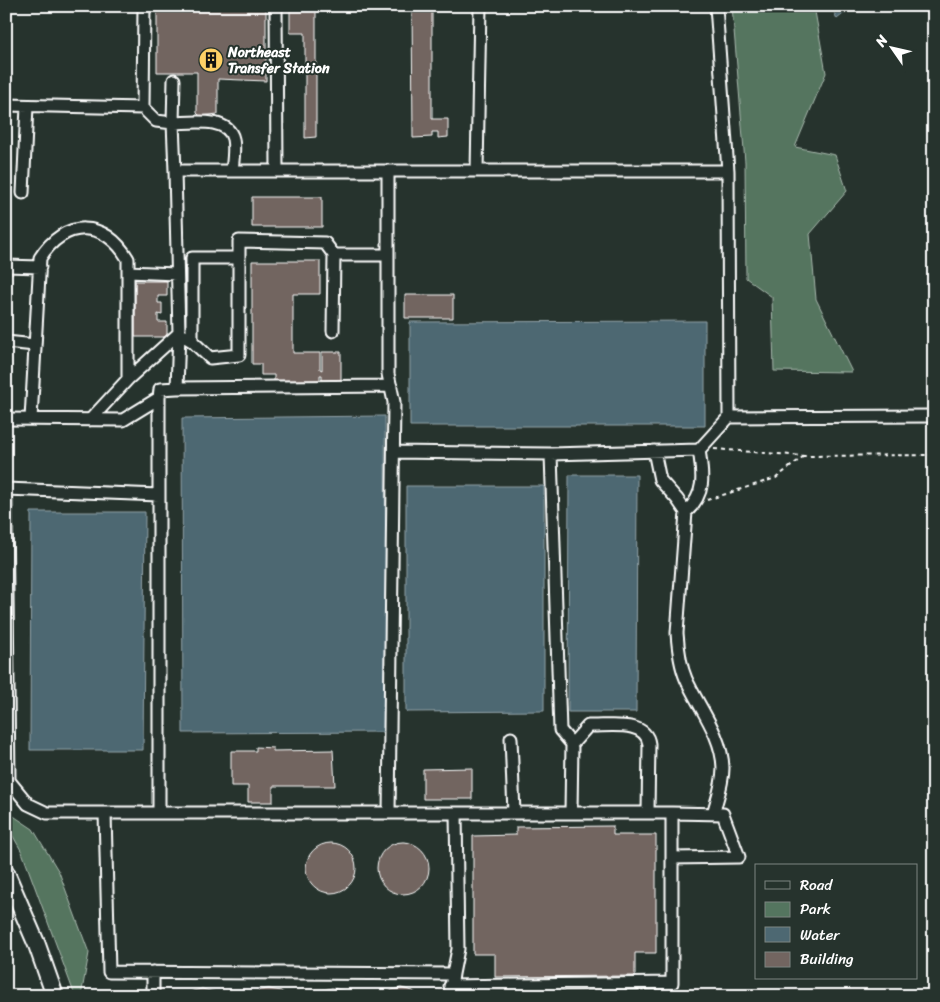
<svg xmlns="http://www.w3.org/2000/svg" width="940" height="1002" viewBox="0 0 940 1002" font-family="Sriracha,sans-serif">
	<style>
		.built { fill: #3d423c }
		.green { fill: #54755f; stroke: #aabaaf }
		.water { fill: #4d6872; stroke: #94a4aa }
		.building { fill: #726560; stroke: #fff }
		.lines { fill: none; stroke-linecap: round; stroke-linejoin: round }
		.minor-casing { stroke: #fff; stroke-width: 15 }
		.highway-casing { stroke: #fff; stroke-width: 20 }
		.path { stroke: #fff; stroke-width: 2; stroke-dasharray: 4 4; stroke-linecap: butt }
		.minor { stroke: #26332d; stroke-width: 11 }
		.highway { stroke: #26332d; stroke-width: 16 }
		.labels { text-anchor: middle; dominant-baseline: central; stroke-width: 4; stroke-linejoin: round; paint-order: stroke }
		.poi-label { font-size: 14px; font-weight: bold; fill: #fff; stroke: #26332d; text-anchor: start }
	</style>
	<rect width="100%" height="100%" fill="#26332d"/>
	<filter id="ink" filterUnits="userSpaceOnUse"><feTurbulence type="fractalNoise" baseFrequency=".02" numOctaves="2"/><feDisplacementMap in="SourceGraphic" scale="10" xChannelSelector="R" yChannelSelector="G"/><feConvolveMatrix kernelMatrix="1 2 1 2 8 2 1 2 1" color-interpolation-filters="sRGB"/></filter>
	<g filter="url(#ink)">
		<path class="built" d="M439,990H934V996H439Z"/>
		<path class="green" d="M732,6H814L826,73L795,147L835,155L847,191L810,234L816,299L852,372L774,371L772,297L746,278L745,162Z
			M6,811L33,829L59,872L89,953L81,996L74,993L22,852L6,824Z"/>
		<path class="water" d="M831,6H853L837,19Z
			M705,321V426H410V322Z
			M385,416L386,732L183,733L182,418Z
			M569,475H637L636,712H568Z
			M406,486H544V711L406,712Z
			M31,512H145L143,750H30Z"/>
		<path class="building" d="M157,6H266V81L218,79V114L200,116L197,113V72H157Z
			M290,6H316V137L305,138V33H290Z
			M412,6H432V119H448V137L438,138V132H432V137L413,138Z
			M252,197H322V227H252Z
			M252,261H320V294H293V353H320V369L322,370V352H341V385H322V375H320V385H274V375H261V364H252Z
			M135,281H167V296H158V303H162V315L158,314V322H167V337H135Z
			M405,295H453V318H405Z
			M256,747L273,748V751L333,750L335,786H273V802H248V786H231V751H256Z
			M472,768V799H423V769Z
			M613,826V835H656V953H635V976L495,977V954H473V836L516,835V827Z
			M377 868a26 26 0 1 1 52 0a26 26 0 1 1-52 0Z
			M306 868a25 25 0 1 1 50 0a25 25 0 1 1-50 0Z
			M332,988L345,991L351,996H315L323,990Z
			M401,988L413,991L419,996H384L392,990Z
			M202,989L214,992L219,996H185L193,991Z
			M269,989L281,991L287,996H252L260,990Z
			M822,993L847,994V996H822Z"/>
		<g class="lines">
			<defs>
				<path id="minor" d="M276,6L277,171
					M174,80L173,123C190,123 228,116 233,139C235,149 233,161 232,171
					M6,105L143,108L156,121L173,123L175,171H728
					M143,108L144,6
					M388,171V374L394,402L389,813
					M477,171L480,6
					M23,193L27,106
					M334,255H388
					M6,266L40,267
					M128,272L176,274
					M192,341V258H239
					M6,342L35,345
					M177,388L391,386
					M159,398L160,389L177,388L179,333L192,341L210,358L239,355V241L325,243L334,255L333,331
					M729,417L934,416
					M6,419L123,420L159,398V495
					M31,419L40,258C64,219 105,219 128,259V379
					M90,420L128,379L179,333L175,171
					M699,450C703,475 706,494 686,512L677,633C678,648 680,665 686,679C699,708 722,735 723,768C723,784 717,799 713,814
					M654,451L660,480L677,499L686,512
					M394,452L551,454L699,450L729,417L728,171L716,6
					M551,454L560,730L572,744
					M6,489L159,495V813
					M6,501L9,780
					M511,738L514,813
					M6,777L28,804L47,813H672V983L450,986
					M571,812L572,744L588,726C607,727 646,719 649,744L648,812
					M105,813L109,972L453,974L450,996
					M672,858L739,857L723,814L672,813
					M153,972V996
					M453,974L458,949L456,813"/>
				<path id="highway" d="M6,873L37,945L55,996"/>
			</defs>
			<use href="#minor" class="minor-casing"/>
			<use href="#highway" class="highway-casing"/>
			<path class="path" d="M714,449L804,456L934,455
				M707,500L776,478L804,456"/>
			<use href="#minor" class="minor"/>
			<use href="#highway" class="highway"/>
		</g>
	</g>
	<defs>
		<symbol id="building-disc" viewBox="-11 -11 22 22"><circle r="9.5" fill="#ffd166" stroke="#26332d"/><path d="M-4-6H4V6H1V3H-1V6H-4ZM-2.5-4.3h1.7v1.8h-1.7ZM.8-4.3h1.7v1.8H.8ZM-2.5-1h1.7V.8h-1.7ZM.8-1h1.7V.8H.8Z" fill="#111"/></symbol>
	</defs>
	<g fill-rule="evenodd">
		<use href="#building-disc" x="197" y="46" width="28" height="28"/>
	</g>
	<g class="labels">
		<g class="poi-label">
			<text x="228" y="52">Northeast<tspan x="228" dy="16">Transfer Station</tspan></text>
		</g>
	</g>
	<rect width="940" height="1002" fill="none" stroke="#26332d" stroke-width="25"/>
	<rect x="12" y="12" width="915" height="977" fill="none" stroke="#fff" stroke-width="2" filter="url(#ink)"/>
	<rect x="755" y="864" width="162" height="115" fill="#26332d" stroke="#7d8581"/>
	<rect x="765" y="881" width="25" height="8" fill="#26332d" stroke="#7d8581"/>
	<text x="800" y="890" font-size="15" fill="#ffffff">Road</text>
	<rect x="765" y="902" width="25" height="15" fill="#54755f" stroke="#7d8581"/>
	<text x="800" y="914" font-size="15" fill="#ffffff">Park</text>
	<rect x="765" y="927" width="25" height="15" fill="#4d6872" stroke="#7d8581"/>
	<text x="800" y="940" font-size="15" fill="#ffffff">Water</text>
	<rect x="765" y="952" width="25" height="15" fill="#726560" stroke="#7d8581"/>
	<text x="800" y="964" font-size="15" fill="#ffffff">Building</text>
	<g transform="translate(892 48) rotate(304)" stroke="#26332d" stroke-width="4" paint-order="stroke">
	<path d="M0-4L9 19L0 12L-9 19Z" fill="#ffffff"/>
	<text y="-8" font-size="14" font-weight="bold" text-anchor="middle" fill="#ffffff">N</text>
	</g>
</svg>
